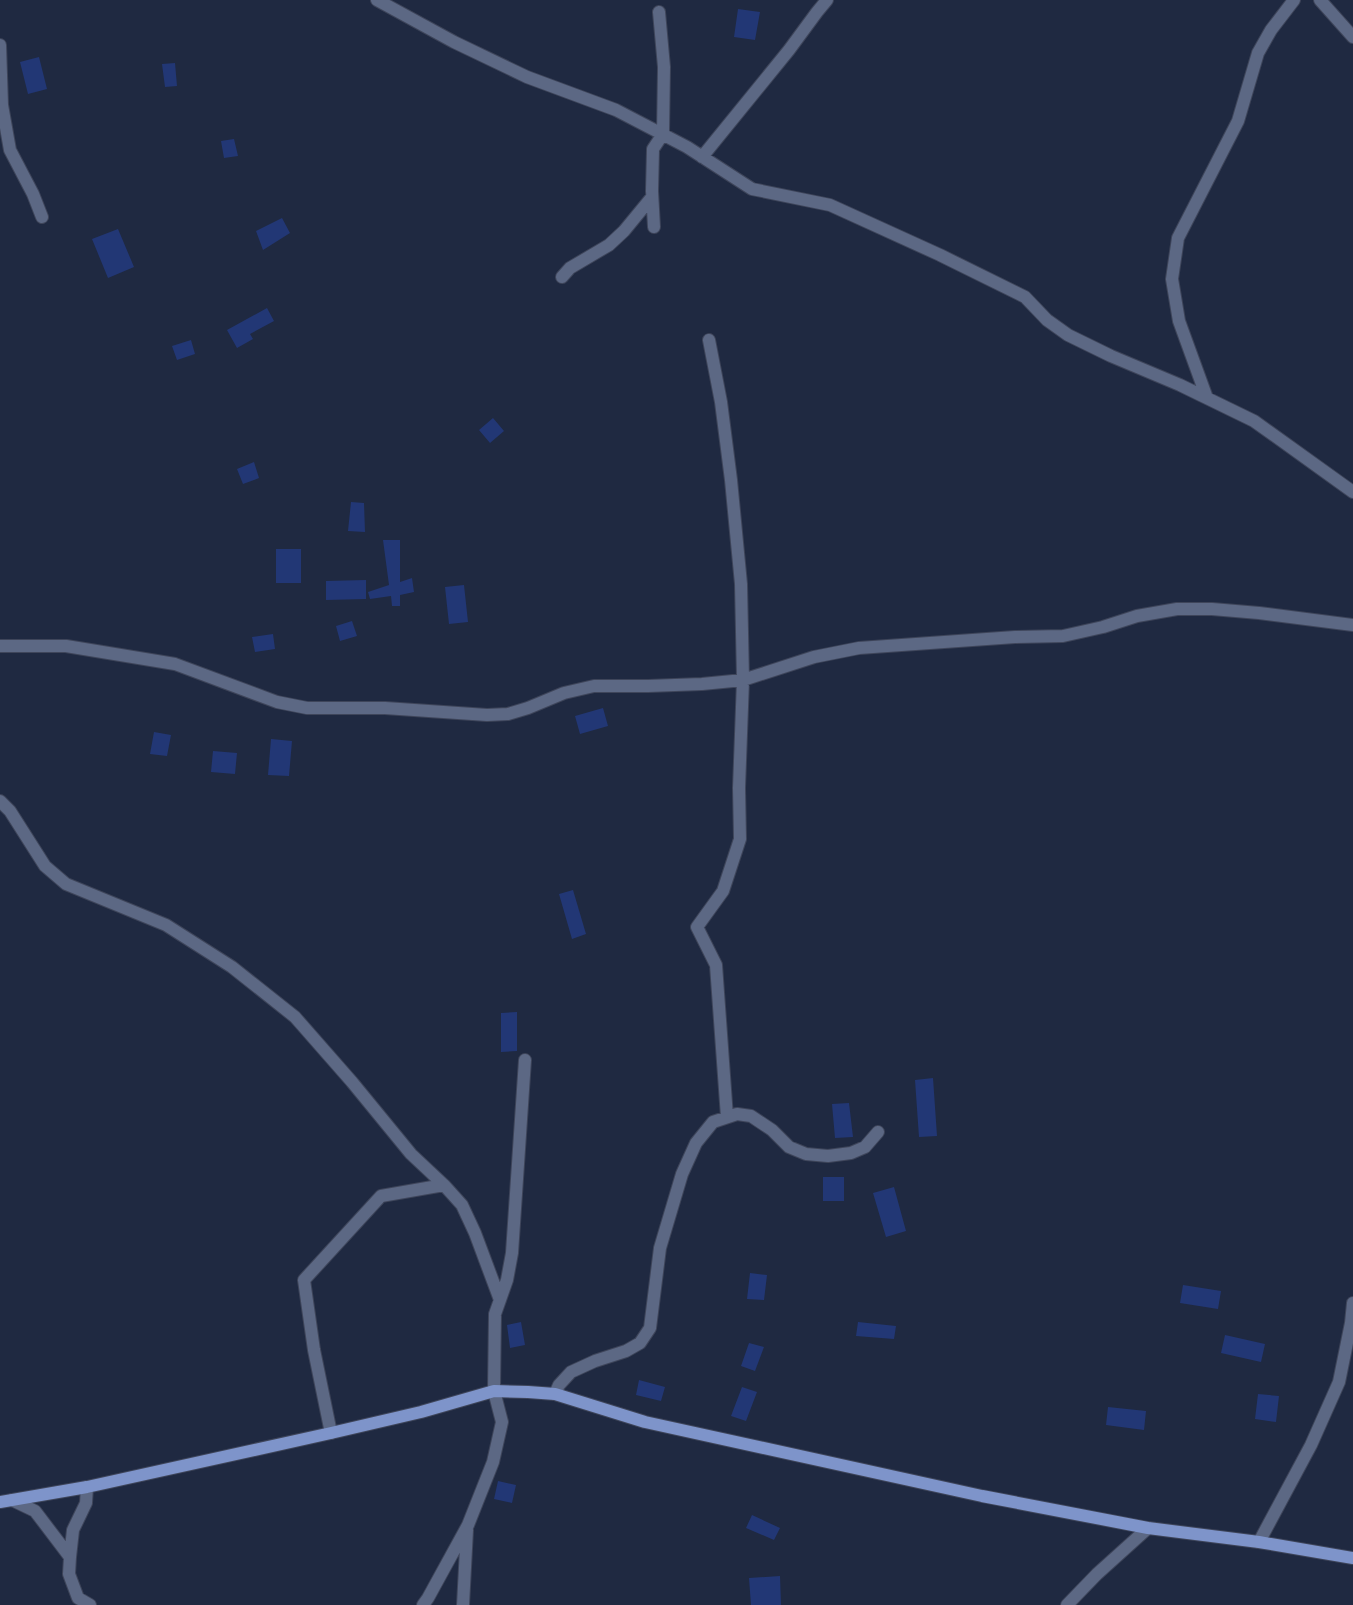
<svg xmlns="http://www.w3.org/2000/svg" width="1353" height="1605" viewBox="0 0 1353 1605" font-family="Helvetica,sans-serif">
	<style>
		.building { fill: #223775 }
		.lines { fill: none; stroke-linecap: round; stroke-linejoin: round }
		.minor-casing { stroke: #3e455a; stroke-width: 14 }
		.major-casing { stroke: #3e455a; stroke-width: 14 }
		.minor { stroke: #5c6884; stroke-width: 12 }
		.major { stroke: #7e94ca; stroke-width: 12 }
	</style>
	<rect width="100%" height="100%" fill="#1f2941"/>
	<path class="building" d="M738,9L760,12L755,40L734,37Z
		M39,57L47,89L28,94L20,62Z
		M175,63L177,86L165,87L162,64Z
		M234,139L238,156L224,158L221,141Z
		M282,218L290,233L263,250L256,231Z
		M118,229L134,267L108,278L92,239Z
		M267,308L274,321L250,334L253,339L237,348L227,330Z
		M191,340L195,354L177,360L172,346Z
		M493,418L504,431L490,443L479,430Z
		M254,462L259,478L243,484L237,469Z
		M351,502L364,503L365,532L348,531Z
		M383,540H400V582L412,578L414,592L400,595V606H392L391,596L370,599L368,592L389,585Z
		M276,549H301V583H276Z
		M366,580V599L326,600V581Z
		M464,585L468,622L449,624L445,587Z
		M352,621L357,636L340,641L336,626Z
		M273,634L275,649L255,652L252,637Z
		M603,708L608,726L580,734L575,716Z
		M154,732L171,735L167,756L150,754Z
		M271,739L292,741L289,776L268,775Z
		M213,751L237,753L235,774L211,772Z
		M573,890L586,934L572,939L559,894Z
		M517,1012V1051L501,1052V1013Z
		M933,1078L937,1136L919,1137L915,1080Z
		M849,1103L853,1137L835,1138L832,1104Z
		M823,1177H844V1201H823Z
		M894,1187L906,1231L886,1237L873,1193Z
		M750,1273L767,1275L764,1300L747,1299Z
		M1183,1285L1221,1291L1218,1309L1180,1303Z
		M521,1322L525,1345L510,1348L507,1325Z
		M858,1322L896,1326L894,1339L856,1336Z
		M1225,1335L1265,1344L1261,1362L1221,1353Z
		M749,1343L764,1347L755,1371L741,1366Z
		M639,1380L665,1387L661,1401L636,1395Z
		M742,1387L757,1392L746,1421L731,1416Z
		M1258,1394L1279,1396L1276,1422L1255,1419Z
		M1108,1407L1146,1411L1144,1430L1106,1425Z
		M498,1481L516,1485L512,1503L494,1499Z
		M752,1515L780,1528L774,1540L746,1528Z
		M780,1576L781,1605H751L749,1578Z"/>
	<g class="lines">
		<defs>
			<path id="minor" d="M377,0L454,42L527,77L616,110L687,147L752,189L830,205L940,255L1025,297L1047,320L1068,335L1111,356L1180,385L1254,421L1353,492
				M1320,0L1353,37
				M0,45L2,105L10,150L33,194L42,217
				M702,157L789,50L817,12L827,0
				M654,227L652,191L653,149L663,134L664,67L659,12
				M562,277L570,268L609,245L624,231L652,197
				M709,340L721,402L731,480L741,584L743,680L739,788L740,839L723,891L697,927L716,965L727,1117
				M1207,398L1179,321L1172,279L1178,238L1238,121L1258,53L1271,30L1294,0
				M0,646H66L175,664L277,702L307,708H385L487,715L508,714L528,708L564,693L594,686H648L702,684L743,680L814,657L859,648L1015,637L1063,636L1103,627L1137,616L1177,609H1212L1259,613L1353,625
				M0,801L10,811L45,866L66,884L166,925L232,967L295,1017L352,1082L411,1154L444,1185L462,1205L475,1233L500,1300
				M555,1394L559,1385L571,1372L595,1361L626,1351L640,1343L650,1328L660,1248L682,1174L696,1143L713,1122L737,1114L751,1116L772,1130L789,1147L806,1154L828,1156L851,1153L865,1147L878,1132
				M331,1433L314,1350L304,1280L381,1196L444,1185
				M87,1487L86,1503L73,1530L70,1557L69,1574L78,1598L90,1605
				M12,1500L35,1511L70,1557
				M1259,1542L1311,1445L1339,1382L1351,1323L1353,1303
				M423,1605L428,1598L468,1525L493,1462L502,1422L494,1391L495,1314L507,1280L512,1253L525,1060
				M463,1605L467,1530
				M1067,1605L1097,1574L1148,1528"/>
			<path id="major" d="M0,1502L87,1487L331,1433L421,1412L494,1391L528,1392L555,1394L645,1422L982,1496L1148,1528L1259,1542L1353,1558"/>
		</defs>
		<use href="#minor" class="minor-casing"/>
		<use href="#major" class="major-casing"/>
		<use href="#minor" class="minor"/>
		<use href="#major" class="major"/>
	</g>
</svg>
